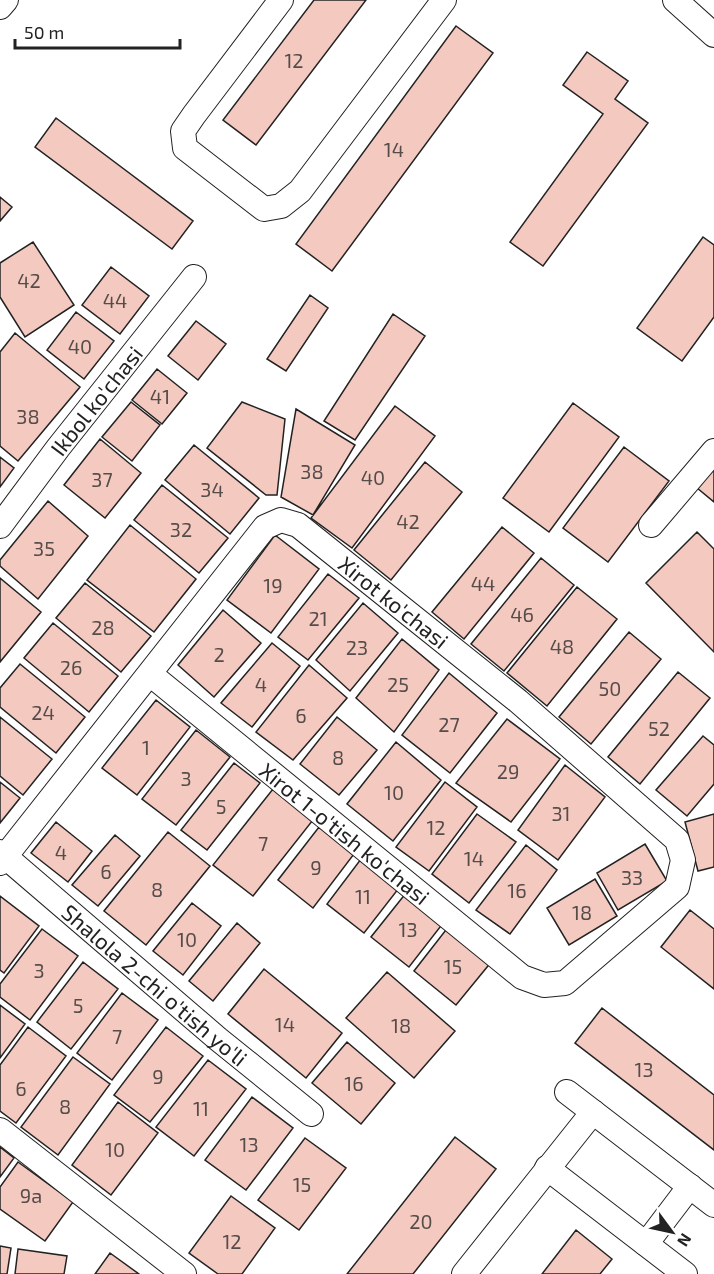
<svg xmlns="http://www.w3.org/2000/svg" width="714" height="1274" viewBox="0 0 714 1274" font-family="'Exo 2',sans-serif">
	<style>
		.building { fill: #f3c9c0; stroke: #222; stroke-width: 1.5 }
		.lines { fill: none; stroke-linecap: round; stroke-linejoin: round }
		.minor-casing { stroke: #222; stroke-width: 26 }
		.minor { stroke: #fff; stroke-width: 24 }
		.labels { text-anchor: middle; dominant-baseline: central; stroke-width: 4.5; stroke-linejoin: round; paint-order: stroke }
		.number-label { font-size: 20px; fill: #564c4a }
		.street-label { font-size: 22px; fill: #222; stroke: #fff }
	</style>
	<rect width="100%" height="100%" fill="#fff"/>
	<path class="building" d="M314,0H366L256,145L223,120Z
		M456,26L493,53L332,271L296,244Z
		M587,52L628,81L615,99L648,123L543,266L510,242L603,114L563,85Z
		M56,118L193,221L172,249L35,147Z
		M0,197L12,207L0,221Z
		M703,237L714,245V317L682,361L637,328Z
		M33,242L74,305L25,337L0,297V263Z
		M111,267L149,296L120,334L82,305Z
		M310,295L328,308L286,371L267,359Z
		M76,312L114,341L84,379L47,350Z
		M393,314L425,336L355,440L324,421Z
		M196,321L226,344L198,380L168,356Z
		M15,333L80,387L18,461L0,446V352Z
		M157,369L187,393L162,424L132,400Z
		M131,402L160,425L132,461L102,437Z
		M242,402L285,419L277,495H266L207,448Z
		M573,403L619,437L549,532L503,498Z
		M395,406L435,436L352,548L311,518Z
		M296,409L355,445L313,515L281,497Z
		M100,439L141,473L105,518L64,485Z
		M194,445L259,498L230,534L165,480Z
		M624,447L669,481L608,562L563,528Z
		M0,457L14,468L0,487Z
		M714,457V502L691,483Z
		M425,462L462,492L391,580L354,550Z
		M162,485L228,538L199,573L134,520Z
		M48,501L88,536L38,599L0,566V560Z
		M130,525L196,579L154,632L87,580Z
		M502,527L534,553L464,639L432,612Z
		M697,532L714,549V652L646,583Z
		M275,535L319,569L271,633L227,600Z
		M541,558L574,585L504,671L471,644Z
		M328,574L359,598L308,660L278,637Z
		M0,578L41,612L0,662Z
		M85,583L151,636L121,672L56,618Z
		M577,587L617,619L547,706L507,673Z
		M363,603L398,633L350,691L316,660Z
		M223,610L261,643L214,697L178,665Z
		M53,623L118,676L89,712L24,658Z
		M629,632L661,659L591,744L559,717Z
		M402,639L439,670L394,732L356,698Z
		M272,643L300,666L252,727L221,703Z
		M20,664L85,717L56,753L0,707V688Z
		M309,665L347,698L293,760L256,732Z
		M678,672L710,698L640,784L608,757Z
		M449,673L497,713L450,773L402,735Z
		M156,700L190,727L137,795L102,768Z
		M0,717L52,759L23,795L0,776Z
		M337,717L377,750L339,795L300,764Z
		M507,719L560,759L511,822L456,783Z
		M196,730L230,757L176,825L142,799Z
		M703,736L714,745V784L687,816L656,790Z
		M396,742L441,780L393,841L347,804Z
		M234,763L260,783L207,850L181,830Z
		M565,765L605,797L558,860L518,830Z
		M0,782L20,798L0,823Z
		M445,782L477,807L429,871L396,847Z
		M273,789L313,820L253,896L213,865Z
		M477,814L516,842L469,903L432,874Z
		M714,814V867L698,871L685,822Z
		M56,822L92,851L68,882L31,853Z
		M319,827L354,854L313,908L278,880Z
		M168,832L210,866L146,945L104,911Z
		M115,835L140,856L98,906L72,885Z
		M645,844L667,881L618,910L597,873Z
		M526,845L557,870L510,934L476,910Z
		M361,859L399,888L364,933L327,904Z
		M595,879L617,916L569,945L547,908Z
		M406,893L444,922L409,967L371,937Z
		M0,896L39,926L4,973L0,970Z
		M192,903L221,926L183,975L153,951Z
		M690,910L714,929V989L661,947Z
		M237,923L260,943L213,1001L189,981Z
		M449,926L492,961L456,1005L414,971Z
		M42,929L78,956L30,1020L0,997V984Z
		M83,962L118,989L71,1049L37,1022Z
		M264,969L342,1033L306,1078L228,1014Z
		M387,972L455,1031L414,1078L346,1018Z
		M122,993L158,1020L112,1080L77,1053Z
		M0,1005L25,1024L0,1058Z
		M602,1008L714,1095V1150L575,1043Z
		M28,1027L66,1056L16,1123L0,1111V1065Z
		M166,1027L203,1056L150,1122L114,1095Z
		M347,1042L395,1083L361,1124L312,1083Z
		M73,1057L110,1084L58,1155L21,1127Z
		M208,1060L246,1089L194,1156L156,1127Z
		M252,1097L293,1128L246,1190L205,1160Z
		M118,1102L158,1133L111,1195L72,1165Z
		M455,1137L496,1169L413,1274H347Z
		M305,1138L346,1168L299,1230L258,1200Z
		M0,1147L14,1158L0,1177Z
		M18,1162L73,1202L45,1241L0,1209V1187Z
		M231,1196L275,1228L242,1274H218L189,1253Z
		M576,1230L612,1259L600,1274H542Z
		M0,1246L11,1248L7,1274H0Z
		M18,1249L67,1256L64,1274H15Z
		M110,1253L139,1274H95Z"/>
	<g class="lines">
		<defs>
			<g id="minor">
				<path d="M281,0L194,115L183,131L185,148L264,209L281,206L300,191L444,0"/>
				<path d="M675,0L714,35"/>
				<path d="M0,7L6,0"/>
				<path d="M651,525L714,451"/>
				<path id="s1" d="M0,526L58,448L194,277"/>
				<path id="s2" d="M0,852L218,1039L311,1114"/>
				<path id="s3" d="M0,863L265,527L281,520L298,525L518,701L677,840L683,860L677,887L565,983L544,985L522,977L150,674"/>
				<path d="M567,1092L714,1205"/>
				<path d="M0,1130L184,1274"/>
				<path d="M547,1168L685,1274"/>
				<path d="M646,1244L690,1186"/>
				<path d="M464,1274L593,1112"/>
			</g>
		</defs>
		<use href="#minor" class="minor-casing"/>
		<use href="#minor" class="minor"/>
	</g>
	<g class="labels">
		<g class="number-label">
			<text x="294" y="60">12</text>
			<text x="394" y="149">14</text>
			<text x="29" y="280">42</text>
			<text x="115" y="300">44</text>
			<text x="80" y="346">40</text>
			<text x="160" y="396">41</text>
			<text x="28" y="416">38</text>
			<text x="312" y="471">38</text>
			<text x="373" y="477">40</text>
			<text x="102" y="479">37</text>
			<text x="212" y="489">34</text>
			<text x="408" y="521">42</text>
			<text x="181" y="529">32</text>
			<text x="44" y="548">35</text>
			<text x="483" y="583">44</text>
			<text x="273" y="585">19</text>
			<text x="522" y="614">46</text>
			<text x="318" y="618">21</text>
			<text x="103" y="627">28</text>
			<text x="562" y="646">48</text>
			<text x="357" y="647">23</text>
			<text x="219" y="654">2</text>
			<text x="71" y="667">26</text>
			<text x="261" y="684">4</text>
			<text x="398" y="684">25</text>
			<text x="610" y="688">50</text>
			<text x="43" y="712">24</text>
			<text x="301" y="715">6</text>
			<text x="449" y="724">27</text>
			<text x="659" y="728">52</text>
			<text x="146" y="747">1</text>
			<text x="338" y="757">8</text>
			<text x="508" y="771">29</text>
			<text x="186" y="778">3</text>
			<text x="394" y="792">10</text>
			<text x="221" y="806">5</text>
			<text x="561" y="813">31</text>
			<text x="436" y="827">12</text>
			<text x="263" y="843">7</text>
			<text x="61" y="852">4</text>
			<text x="474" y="858">14</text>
			<text x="316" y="867">9</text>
			<text x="106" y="871">6</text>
			<text x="632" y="877">33</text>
			<text x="157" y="889">8</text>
			<text x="517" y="890">16</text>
			<text x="363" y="896">11</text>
			<text x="582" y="912">18</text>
			<text x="408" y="929">13</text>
			<text x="187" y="939">10</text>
			<text x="453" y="966">15</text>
			<text x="39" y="970">3</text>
			<text x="78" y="1005">5</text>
			<text x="285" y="1024">14</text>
			<text x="401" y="1025">18</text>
			<text x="117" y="1036">7</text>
			<text x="644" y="1069">13</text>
			<text x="158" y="1076">9</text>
			<text x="354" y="1083">16</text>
			<text x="21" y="1088">6</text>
			<text x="65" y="1106">8</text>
			<text x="201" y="1108">11</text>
			<text x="249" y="1144">13</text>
			<text x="115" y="1149">10</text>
			<text x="302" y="1184">15</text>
			<text x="31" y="1195">9a</text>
			<text x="421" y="1221">20</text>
			<text x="232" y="1241">12</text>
		</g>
		<g class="street-label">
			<text stroke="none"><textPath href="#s1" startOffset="158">Ikbol ko'chasi</textPath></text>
			<text stroke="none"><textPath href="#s3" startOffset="586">Xirot ko'chasi</textPath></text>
			<text transform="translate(345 833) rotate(39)">Xirot 1-o'tish ko'chasi</text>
			<text stroke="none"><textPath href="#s2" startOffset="204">Shalola 2-chi o'tish yo'li</textPath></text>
		</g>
	</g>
	<g transform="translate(672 1232) rotate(123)" stroke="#ffffff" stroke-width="4.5" paint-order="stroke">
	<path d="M0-4.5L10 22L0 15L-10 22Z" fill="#222222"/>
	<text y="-9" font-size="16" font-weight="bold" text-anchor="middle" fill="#222222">N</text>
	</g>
	<path d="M15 39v9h165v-9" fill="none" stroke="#222222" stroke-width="3"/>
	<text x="24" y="39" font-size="18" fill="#222222" stroke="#ffffff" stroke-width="4.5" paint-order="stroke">50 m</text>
</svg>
